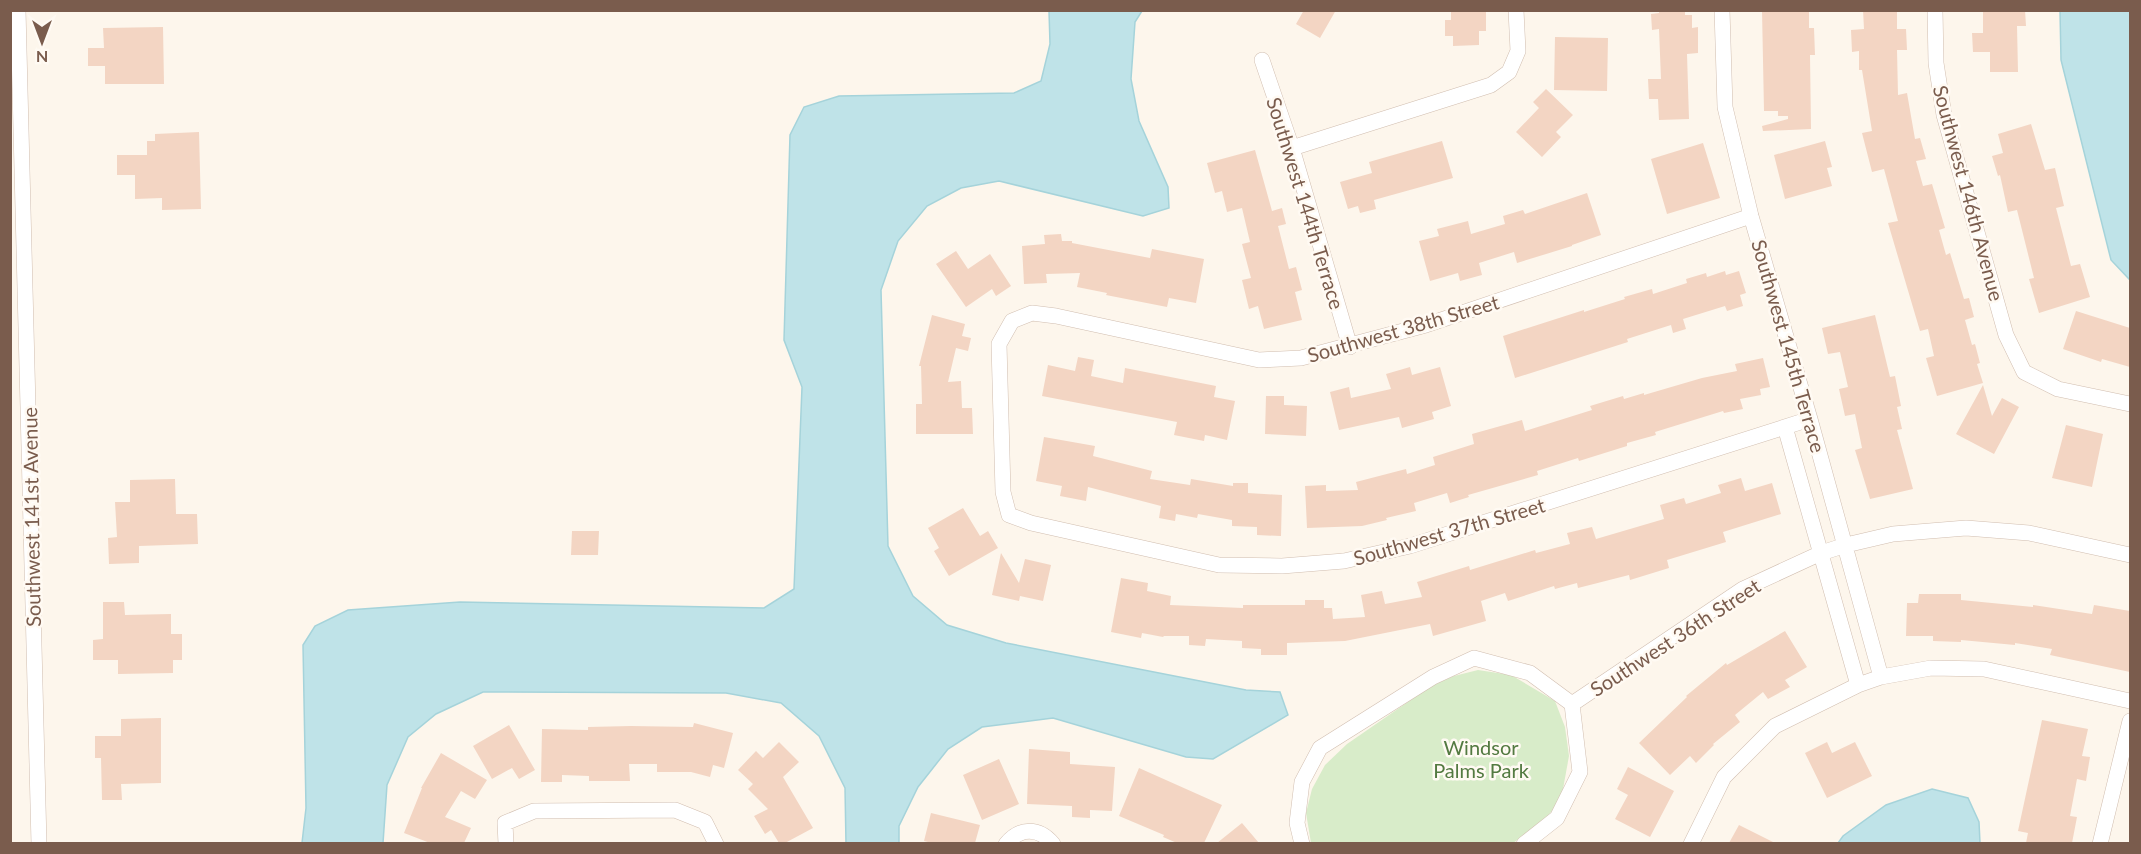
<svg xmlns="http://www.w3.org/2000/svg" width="2141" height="854" viewBox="0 0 2141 854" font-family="Lato,sans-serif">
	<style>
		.green { fill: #d8ecc9 }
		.water { fill: #bfe3e8; stroke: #a5d3da; stroke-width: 1.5 }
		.building { fill: #f3d5c3 }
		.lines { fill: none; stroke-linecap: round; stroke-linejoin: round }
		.street-casing { stroke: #d1beb0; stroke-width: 16 }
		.street { stroke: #fff; stroke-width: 15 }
		.labels { text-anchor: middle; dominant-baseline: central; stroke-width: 5; stroke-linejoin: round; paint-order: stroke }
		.street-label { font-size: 20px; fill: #7a5c4d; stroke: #fffaf3 }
		.park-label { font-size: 20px; fill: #537a41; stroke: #fffaf3 }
	</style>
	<rect width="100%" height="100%" fill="#fdf6ec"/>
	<path class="green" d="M1478,670L1511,675L1555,701L1565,727L1569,756L1561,800L1542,823L1513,843H1311L1306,813L1312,789L1325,765L1347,744L1431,686L1454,676Z"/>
	<path class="water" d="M1049,11H1142L1135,22L1131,79L1139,121L1168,187L1169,208L1143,216L999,181L961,188L927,206L898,241L881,290L888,546L913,596L947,625L1006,643L1246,690L1280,692L1288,715L1213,759L1186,757L1053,718L982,727L948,749L918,787L899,826V843L846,844L845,788L819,736L781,703L726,693L483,692L436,714L408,737L387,785L383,843H302L306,808L303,645L315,626L348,610L460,602L764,608L794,589L802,387L784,340L790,135L804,107L839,96L1014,93L1041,81L1050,44Z
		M2060,11H2130V280L2111,260L2061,60Z
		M1932,789L1968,798L1979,822L1980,843H1838L1843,836L1886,805Z"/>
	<path class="building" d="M1304,10H1336L1320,38L1296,24Z
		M1451,10H1486V31H1479V45L1453,46V36H1445V20H1451Z
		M1659,10H1685V15H1692V28L1698,27V53L1687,54L1689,119L1659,120L1658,99H1649L1648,79H1661L1659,29L1652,30L1651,14L1659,13Z
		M1762,10H1809V28H1814L1815,55H1810L1811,129L1763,131L1762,126L1788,119V116H1778V111H1764Z
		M1863,10H1897V29H1906L1907,50H1897L1898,95L1907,93L1915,139L1920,138L1926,159L1916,161L1923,186L1932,184L1945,228L1939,230L1946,255L1950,253L1964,299L1969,298L1974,317L1965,320L1972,345L1975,344L1980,363L1977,364L1983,383L1937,396L1926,358L1934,356L1928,329L1920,331L1888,223L1898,221L1884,169L1872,172L1862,133L1872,131L1862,70H1859V51L1852,52L1851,30L1864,29Z
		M1983,10H2025L2026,26H2017L2018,72H1990V52H1973L1972,33H1983Z
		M163,27L164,84H105V66H88V48H104L103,28Z
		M1555,37L1608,38L1607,91L1554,90Z
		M1546,89L1573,115L1556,132L1561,137L1542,157L1516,132L1539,108L1533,102Z
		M2031,124L2045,170L2055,168L2064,206L2056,208L2071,266L2080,264L2090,297L2039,313L2029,279L2034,278L2017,210L2008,212L2000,175L1998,176L1992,156L2003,153L1998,134Z
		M199,132L201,209L162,210V198L135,199V175H117V155H147V141H155V134Z
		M1442,141L1453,178L1374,200L1376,209L1360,213L1358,206L1348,209L1340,182L1372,173L1369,162Z
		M1825,141L1832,167L1827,168L1832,186L1785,199L1774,155Z
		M1703,143L1720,198L1667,214L1651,159Z
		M1255,150L1272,211L1282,208L1286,224L1278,226L1289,269L1296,267L1302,290L1295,292L1302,320L1264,329L1258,306L1249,309L1242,280L1251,278L1242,244L1250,242L1242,208L1227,212L1222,191L1215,193L1207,163Z
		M1587,193L1601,235L1572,245V246L1517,263L1514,252L1479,263L1482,275L1460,281L1458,273L1430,281L1419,241L1439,236L1437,229L1468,221L1471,234L1505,224L1503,216L1523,210L1525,214Z
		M1061,234L1062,241H1072V243L1150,258L1152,249L1204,259L1196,303L1169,298L1167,307L1106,295L1107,293L1077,287L1080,273L1046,274L1047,283L1024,284L1022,246L1045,244L1044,235Z
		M956,251L968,269L990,254L1011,286L996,296L992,289L966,307L936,264Z
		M1725,271L1726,275L1739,271L1746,293L1740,295L1743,306L1727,311L1725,306L1683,319L1686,329L1673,333L1671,325L1627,339L1628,342L1515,378L1503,336L1584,310V312L1625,299L1624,297L1652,289L1653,294L1687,283L1686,279L1706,273L1707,277Z
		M2076,311L2130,328V367L2102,359L2101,362L2063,349Z
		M932,315L965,324L962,336L971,338L968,351L956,348L948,382L961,381L962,408H972L973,434H916V404H922L921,366H919Z
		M1875,315L1890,377L1895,376L1901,406L1897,407L1902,429L1897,430L1913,489L1870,499L1855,450L1862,448L1855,414L1845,416L1839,389L1848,387L1840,352L1828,354L1822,328Z
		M1078,357L1094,360L1091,376L1123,383L1125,368L1216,386L1214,397L1235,401L1227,440L1205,435L1204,441L1174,435L1177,422L1042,396L1048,365L1075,371Z
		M1763,358L1770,387L1760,389L1761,395L1740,399L1743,409L1724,413L1723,411L1655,432L1656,435L1627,443V446L1579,461L1578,458L1537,471L1538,475L1468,495L1469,497L1450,503L1447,493L1414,503L1416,511L1386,518L1387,520L1362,526L1307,528L1305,486L1326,485V491L1358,490L1356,482L1406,469L1407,474L1435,465L1433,457L1474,444L1472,434L1522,420L1525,431L1592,410L1590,406L1623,396L1624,399L1644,393V395L1702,378L1737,371L1735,364Z
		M1410,367L1412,375L1440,367L1451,406L1432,412L1434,419L1402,428L1399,417L1339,430L1330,392L1349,387L1351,398L1391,389L1386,374Z
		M1983,385L1992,416L2002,398L2019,407L1994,454L1956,434Z
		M1266,396H1284V405L1307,406L1306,436L1265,434Z
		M2066,425L2103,434L2092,487L2052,478Z
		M1044,437L1095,446L1093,456L1152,471L1150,479L1190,485L1191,479L1233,486V483H1248V493L1282,495L1281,536L1257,535V527L1232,526V520L1198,514L1197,518L1176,514L1175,521L1159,518L1161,506L1088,487L1086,501L1060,496L1062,486L1036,481Z
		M1741,478L1745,491L1772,483L1781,514L1723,532L1726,542L1667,560L1669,568L1630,580L1629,575L1578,588L1577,583L1555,589L1554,586L1508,601L1505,593L1481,601L1486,621L1433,636L1430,624L1345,641L1287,643V655H1261V649L1242,648V641L1206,639L1205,646L1189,645V636H1164L1163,637L1142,633L1141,638L1111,632L1121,578L1148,583L1147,591L1171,596L1170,605L1243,608V605H1305V600H1324V608H1332L1333,619L1365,617L1361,595L1382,591L1385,604L1422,597L1417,582L1469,566L1470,570L1535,550L1536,553L1570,544L1567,533L1592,527L1596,539L1664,519L1660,505L1684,498L1686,504L1721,493L1718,485Z
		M175,479L176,514H197L198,544L139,546V563L109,564L108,538L117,537L115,502H130V480Z
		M963,508L980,536L988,531L998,548L949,576L934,551L939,548L928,528Z
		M572,531H599L598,555H571Z
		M1001,553L1019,583L1025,559L1051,565L1043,601L1020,596L1019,601L992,595Z
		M1919,594H1961V600L2033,607V605L2092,614L2094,605L2130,611V672L2050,655L2052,649L2015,643V645L1961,640V642L1933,641V636H1906L1907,603H1918Z
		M103,602H124L125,615L171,614V634H182V660H173V673L118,674V660H93V640L103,639Z
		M1785,631L1807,667L1785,680L1790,687L1768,699L1763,692L1735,715L1740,722L1713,744L1714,745L1696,763L1690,756L1670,775L1639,743L1687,697L1686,696L1726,663L1727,665Z
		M161,718V783L121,784L122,800H102L101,758H95V736H121V719Z
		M2042,720L2088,729L2082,756L2090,757L2086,781L2077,779L2070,816L2077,817L2072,843H2026L2028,833L2018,831Z
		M694,723L733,733L724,768L713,765L710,777L691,772H657V764H629L630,781H589V776L562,775V782H541L542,729L588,730V727L631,726L693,727Z
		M509,725L535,770L519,779L512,768L492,779L473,746Z
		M779,742L799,762L783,777L813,828L785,843H779L771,830L765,834L754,816L768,809L748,789L753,784L738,770L756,751L763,758Z
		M1827,742L1832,753L1855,742L1872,776L1827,798L1805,753Z
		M1029,749L1070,752V764L1115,767L1112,811L1090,810V818L1072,817V806L1027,804Z
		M441,753L487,780L475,799L461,791L445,817L471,828L464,843H430L404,833L422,788H421Z
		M999,759L1019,804L982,820L963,775Z
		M1628,767L1674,791L1650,837L1615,819L1628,795L1617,789Z
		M1139,768L1222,805L1204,843H1177L1163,837L1164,835L1119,816Z
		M931,813L980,825L975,843H932L924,841Z
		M1242,823L1259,843H1217Z
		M1739,825L1775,843H1729Z"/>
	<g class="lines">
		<defs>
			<path id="street" d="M18,10L39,844
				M1722,10L1725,107L1751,216L1810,419L1881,677
				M1935,10L1936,63L1944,115L2006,335L2024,372L2058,389L2130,404
				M1262,60L1292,148L1350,347
				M1292,148L1491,85L1509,72L1518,51L1516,10
				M1751,216L1426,325L1301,358L1259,360L1056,316L1032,313L1012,321L999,344L1003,492L1009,515L1031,523L1219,565L1282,566L1344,561L1410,546L1810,419
				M1785,427L1858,685
				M1572,704L1743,589L1821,553L1846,545L1893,534L1966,528L2029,533L2130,555
				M506,844L505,823L534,811L675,810L705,822L716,844
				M1006,844C1020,827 1039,827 1053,844
				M1302,844L1297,823L1302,782L1320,748L1433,677L1474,658L1530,673L1572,704L1580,772L1557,818L1524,844
				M1691,844L1724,777L1775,726L1858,685L1881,677L1931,668L1984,669L2130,701
				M2100,844L2130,721"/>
		</defs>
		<use href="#street" class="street-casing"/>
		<use href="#street" class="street"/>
	</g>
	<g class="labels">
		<g class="street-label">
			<text transform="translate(1969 193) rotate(75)">Southwest 146th Avenue</text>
			<text transform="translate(1306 203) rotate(73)">Southwest 144th Terrace</text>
			<text transform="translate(1403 328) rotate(-16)">Southwest 38th Street</text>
			<text transform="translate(1789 346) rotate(74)">Southwest 145th Terrace</text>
			<text transform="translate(31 517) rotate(-91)">Southwest 141st Avenue</text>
			<text transform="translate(1449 531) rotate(-16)">Southwest 37th Street</text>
			<text transform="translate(1675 637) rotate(-33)">Southwest 36th Street</text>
		</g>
		<g class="park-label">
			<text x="1481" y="747">Windsor<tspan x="1481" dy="23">Palms Park</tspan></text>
		</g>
	</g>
	<rect width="2141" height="854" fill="none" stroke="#7a5c4d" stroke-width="24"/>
	<g transform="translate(42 42) rotate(180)" stroke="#fffaf3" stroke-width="4.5" paint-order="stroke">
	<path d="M0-4.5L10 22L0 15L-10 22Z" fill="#7a5c4d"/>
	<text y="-9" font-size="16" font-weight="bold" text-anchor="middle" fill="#7a5c4d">N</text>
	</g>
</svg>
